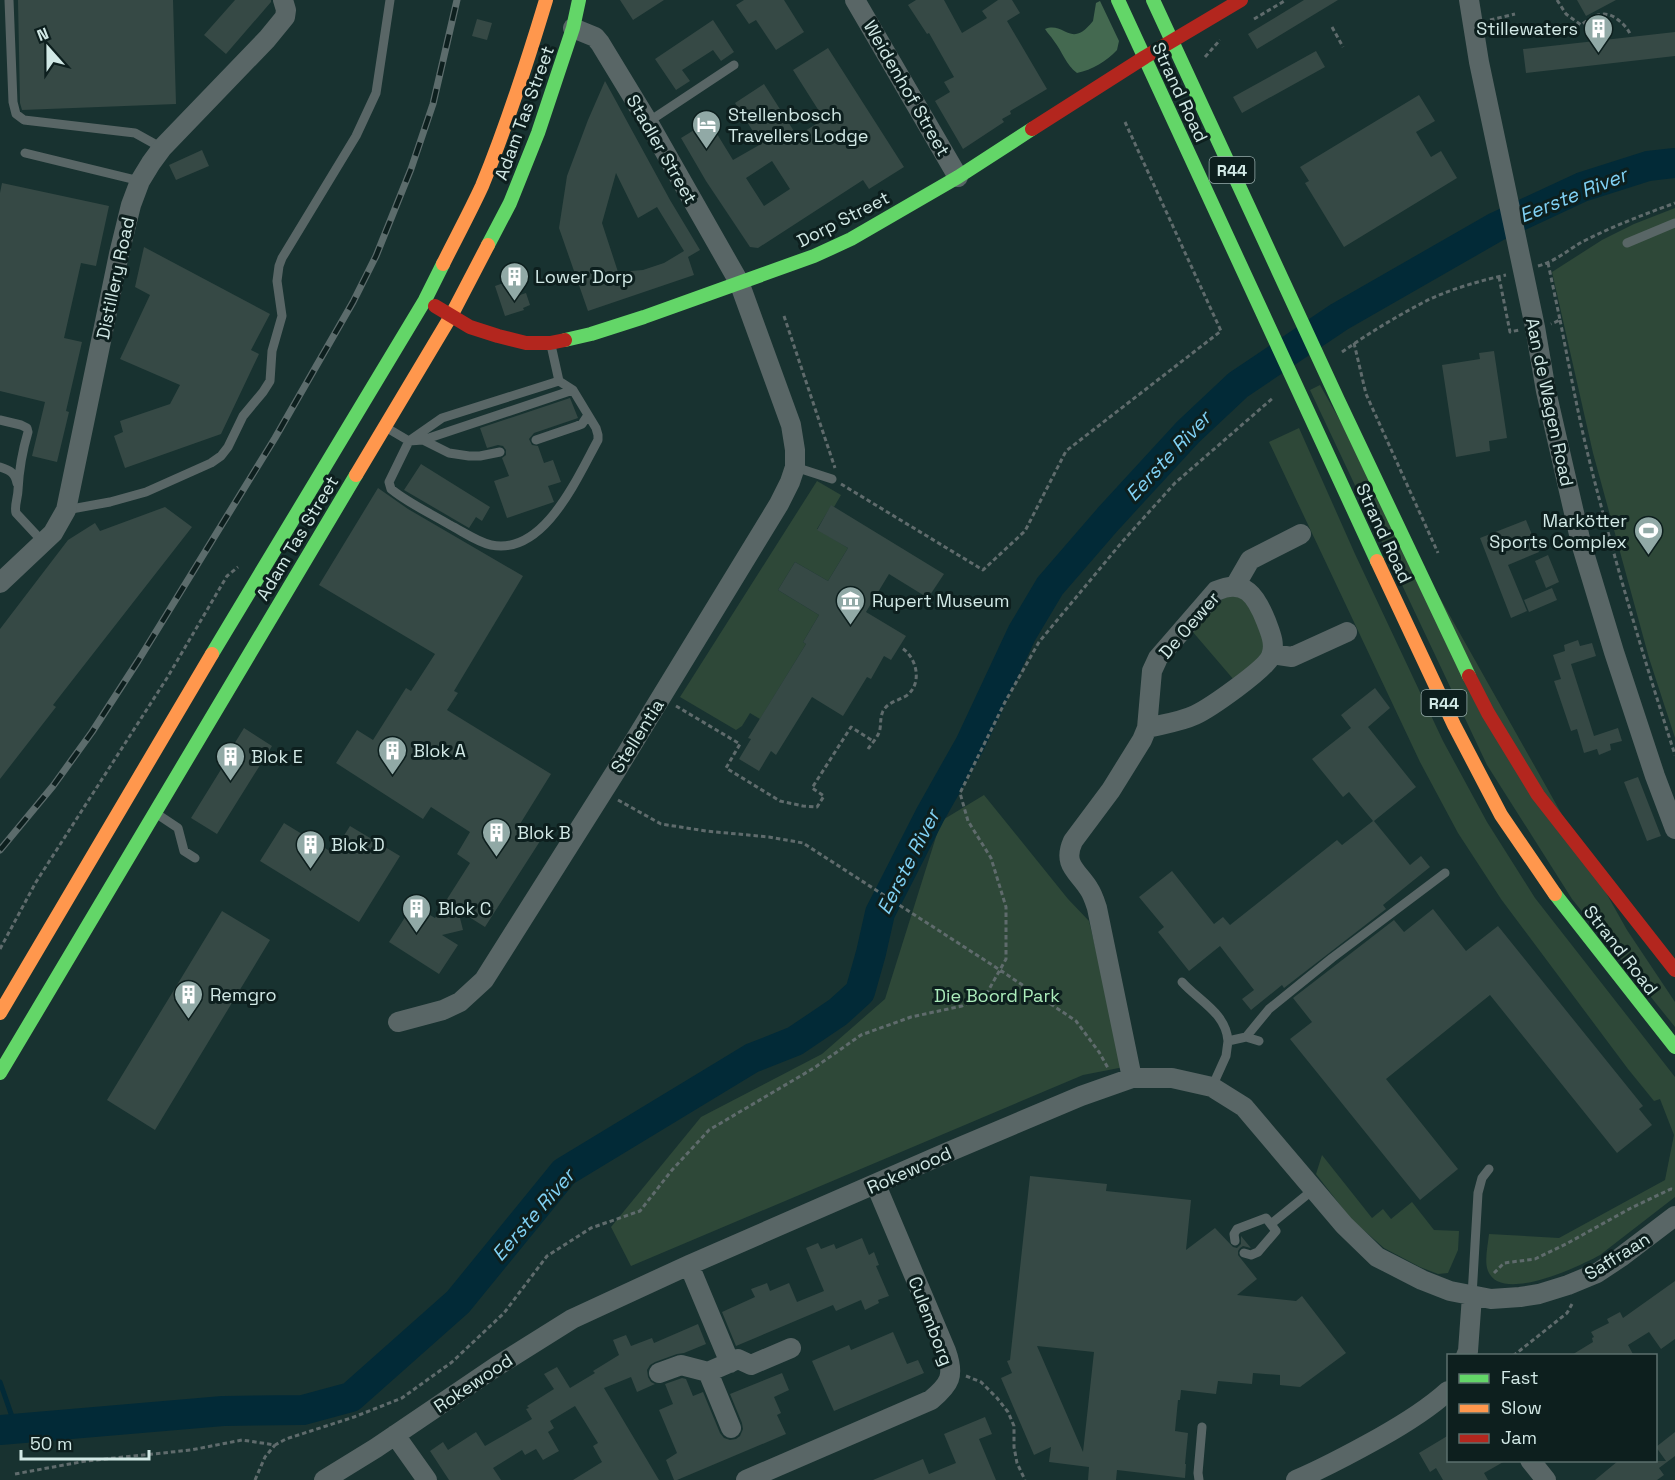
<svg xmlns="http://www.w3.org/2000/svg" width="1675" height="1480" viewBox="0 0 1675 1480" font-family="'Space Grotesk',sans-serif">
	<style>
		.green { fill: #2e4838 }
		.forest { fill: #446950 }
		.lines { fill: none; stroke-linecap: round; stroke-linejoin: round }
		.stream { stroke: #022a37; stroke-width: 5 }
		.river { stroke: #022a37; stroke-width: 30 }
		.building { fill: #364945; fill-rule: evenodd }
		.path { stroke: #5f6b6c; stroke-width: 3; stroke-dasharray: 4.5 3; stroke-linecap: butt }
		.lane { stroke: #596666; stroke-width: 9 }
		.street { stroke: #596666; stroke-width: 20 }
		.fast { stroke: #63d668; stroke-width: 14 }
		.slow { stroke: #ff974d; stroke-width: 14 }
		.jam { stroke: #b3261e; stroke-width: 14 }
		.rail-casing { stroke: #5c6c6c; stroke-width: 7 }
		.rail { stroke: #0d1f1e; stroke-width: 4.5; stroke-dasharray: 14; stroke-linecap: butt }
		.labels { text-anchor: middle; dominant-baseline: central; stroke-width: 6; stroke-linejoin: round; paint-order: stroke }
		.shield { fill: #0d1f1e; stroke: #97acaa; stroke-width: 1.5 }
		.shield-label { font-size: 16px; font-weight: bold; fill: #d2e9e6 }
		.poi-label { font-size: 18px; fill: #d2e9e6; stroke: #0d1f1e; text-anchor: start }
		.street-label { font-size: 18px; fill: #d2e9e6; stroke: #0d1f1e }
		.park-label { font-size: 18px; fill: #abecbb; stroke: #0d1f1e }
		.water-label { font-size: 20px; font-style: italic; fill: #80d1f4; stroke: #0d1f1e }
	</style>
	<rect width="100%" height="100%" fill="#183230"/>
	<path class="green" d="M1675,208V738L1649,658L1593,453L1552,272L1602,240L1634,224Z
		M1320,385L1627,930L1675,1002V1027L1572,899L1487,765L1310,390Z
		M1299,428L1355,554L1443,741L1487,822L1535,898L1675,1077V1197L1600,1255C1580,1266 1501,1304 1488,1271C1484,1261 1488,1245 1489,1234L1559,1238L1665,1180L1674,1135L1660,1099L1654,1101L1628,1069L1501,899L1458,833L1420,762L1269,442Z
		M817,481L841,495L834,507L831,506L817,529L848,548L828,581L795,562L778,590L819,615L803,642L806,644L760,719L750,713L742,726L736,730L680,697Z
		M1229,595L1246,598L1250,602L1267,652L1234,680L1192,631L1220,601Z
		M984,795L1068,899L1089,921L1124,1067L1083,1075L631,1266L611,1227L701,1117L822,1054L885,999L941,821Z
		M1322,1155L1372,1218L1383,1209L1391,1219L1412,1202L1434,1230L1459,1231L1458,1250L1448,1273L1438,1274L1420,1267L1384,1248L1351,1219L1316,1174Z"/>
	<path class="forest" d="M1100,1L1119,41L1117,50C1107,61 1092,70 1077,73C1066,65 1062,51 1054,41C1051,36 1048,34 1045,29C1065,21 1070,50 1093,21L1096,3Z"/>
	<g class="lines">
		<path class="stream" d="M0,1382L16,1428"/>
		<path class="river" d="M0,1430L223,1411L303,1410L351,1397L458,1302L564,1172L752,1058L795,1041L838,1012L860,992L871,953L880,913L930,815L970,744L1022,633L1050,586L1108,519L1188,432L1238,385L1339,317L1496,227L1582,187L1648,166L1675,163"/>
	</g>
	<path class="building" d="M18,0H173L176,104L22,110L20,103Z
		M235,0H271V2L226,54L204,35Z
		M620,0H664L633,20Z
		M744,0H784L804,32L776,50L756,20L749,24L736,5Z
		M916,0H944L962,33L987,18L982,11L998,0H1012L1020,13L1007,21L1047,89L1010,111L1011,114L1002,119L1004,122L963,149L935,101L950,92L944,82L954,77L929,33L927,34L908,5Z
		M1304,0H1338L1257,49L1248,34Z
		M1577,0H1616L1586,16Z
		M477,19L492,23L487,40L472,36Z
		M713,20L734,52L721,61L713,50L682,70L690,81L676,90L655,59Z
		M1675,32V56L1526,73L1523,49Z
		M828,48L904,167L869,189L863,180L758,248L750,247L706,181L681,138L709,121L733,160L761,144L735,103L764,84L797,136L824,119L793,70ZM772,161L790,189L764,206L746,178Z
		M1316,51L1325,67L1242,113L1233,97Z
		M605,81L670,200L700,250L688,257L694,275L588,311L559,228L567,176L588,120ZM616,173L638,218L657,207L684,251L664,263L643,270L618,272L602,223Z
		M1419,95L1435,121L1416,132L1431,157L1441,151L1457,178L1344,247L1305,183L1309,181L1300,167Z
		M202,150L209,166L176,180L169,165Z
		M2,183L109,206L96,266L81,263L64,338L82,342L66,411L69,412L57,462L32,456L45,402L0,391V193Z
		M144,247L270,314L251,350L259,354L221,434L125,468L114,436L123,432L120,421L170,404L180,385L120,359L150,295L135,287Z
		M512,280L517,296L526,293L530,305L523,308L524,310L505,316L495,286Z
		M1494,351L1507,438L1489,441L1490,451L1456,457L1442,365L1480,359L1479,353Z
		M570,398L578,418L534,433L529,439L532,445L538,446L544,463L553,460L561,482L548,486L554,502L507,518L494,481L509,476L502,458L506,455V450L503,446L498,445L487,448L480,428Z
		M421,464L490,507L482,521L476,517L469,528L404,490Z
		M378,488L408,509L523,576L454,691L458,693L447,710L551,774L520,824L542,838L485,927L458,910L463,930L442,935L458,945L439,974L389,942L413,905L435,918L470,863L457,854L470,832L431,807L423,819L336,763L357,730L373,740L406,688L411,691L435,654L319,585Z
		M831,505L944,574L928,598L889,574L866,612L906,636L891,660L884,656L871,679L867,677L843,716L812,697L776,755L771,751L759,771L739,759L751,739L748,738L806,644L803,642L819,615L778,590L795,562L828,581L848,548L817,530Z
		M165,507L192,527L53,705L56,707L0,779V629L68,540L95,523L100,531Z
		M1526,520L1539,552L1508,565L1527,611L1511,618L1480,538Z
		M1548,555L1559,582L1546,588L1535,561Z
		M1552,588L1557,600L1529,612L1524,600Z
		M1578,640L1580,646L1592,643L1596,656L1571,664L1594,736L1618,728L1622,741L1610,744L1611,750L1599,755L1597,749L1584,753L1577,729L1571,731L1554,681L1561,679L1553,655L1565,651L1564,645Z
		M1375,688L1390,708L1368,727L1416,787L1374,821L1410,865L1421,856L1430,867L1383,905L1386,909L1284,988L1282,985L1251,1010L1242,999L1254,990L1220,946L1189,971L1158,932L1164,927L1139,897L1172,871L1214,924L1223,917L1230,925L1337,840L1342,845L1373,821L1349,792L1343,797L1312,759L1351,728L1341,715Z
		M244,728L272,746L217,834L191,818L225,763L223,762Z
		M1638,777L1661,836L1647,841L1624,782Z
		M284,823L333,853L350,826L400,856L359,922L260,861Z
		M1433,909L1466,951L1498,926L1643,1106L1639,1109L1652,1125L1617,1153L1490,995L1386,1079L1458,1169L1420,1200L1290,1039L1312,1022L1293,998L1394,920L1404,932Z
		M222,911L270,940L155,1130L107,1100Z
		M1030,1176L1107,1184L1106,1191L1191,1200L1186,1250L1215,1228L1233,1247L1237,1248L1241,1244V1236L1251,1248L1243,1246L1240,1248L1238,1251V1255L1257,1279L1237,1295L1296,1301L1302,1296L1346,1353L1300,1387L1280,1385V1375L1253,1373L1252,1384L1218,1381L1216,1394L1181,1390L1180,1400H1178L1175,1431L1188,1433L1185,1464H1186L1185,1478L1117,1470L1116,1480H1088L1089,1467L1049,1462L1051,1447L1034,1455L1001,1378L1012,1373L1007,1361L1010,1360ZM1037,1346L1094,1352L1083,1452Z
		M862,1238L869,1255L874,1252L879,1265L876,1266L889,1296L878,1300L879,1303L865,1310L861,1300L836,1311L833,1305L736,1346L722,1312L755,1297L751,1289L767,1283L770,1291L789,1283L797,1302L824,1291L806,1248L818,1243L821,1249L834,1244L836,1249Z
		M1675,1281V1339L1661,1349L1649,1332L1628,1345L1634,1356H1570L1593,1342L1592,1338L1594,1337L1591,1332L1609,1323L1607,1319L1620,1312L1623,1318Z
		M698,1324L706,1344L684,1353L677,1354L655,1362L650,1365L647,1370L648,1377L651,1382L655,1384L637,1392L631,1377L604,1388L659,1480H573L602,1462L593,1446L598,1443L575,1406L550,1421L554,1428L548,1432L559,1451L543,1460L536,1449L525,1455L522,1450L493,1468L501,1480H449L430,1451L443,1442L448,1450L476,1432L485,1446L532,1419L526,1409L529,1408L527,1406L554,1389L544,1374L557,1367L570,1388L595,1373L593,1371L619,1355L613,1340L626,1335L631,1346L652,1338L654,1343Z
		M893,1332L907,1364L918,1360L924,1373L834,1411L812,1361L849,1345L851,1350Z
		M782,1373L789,1390L774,1397L781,1413L777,1415L786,1434L677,1480H674L666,1460L677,1453L659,1410L673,1404L665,1384L682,1378L686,1379L693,1396L703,1392L720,1433L724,1438L730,1440L736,1439L740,1436L743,1429L742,1423L730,1394Z
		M985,1417L992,1434L979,1439L996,1480H873L923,1459L929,1474L956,1463L944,1434Z
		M1675,1432V1456L1659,1468L1664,1475L1657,1480H1595L1618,1461H1666L1656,1447Z
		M1449,1435V1461H1505L1484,1473L1488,1480H1443L1436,1468L1430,1472L1419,1453Z"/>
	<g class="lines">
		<path class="path" d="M1557,0L1566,14L1581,25C1593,16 1604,9 1617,19C1622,23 1627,27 1630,34
			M1254,19L1286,0
			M1490,20L1515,14
			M1332,27L1343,47
			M1205,57L1220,40
			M1548,263L1560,320L1551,324
			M1538,266C1559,260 1569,248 1588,239C1616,225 1645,214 1675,203
			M1499,277L1510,332L1519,330
			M784,316L835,468
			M1560,320C1569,365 1577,410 1588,455C1613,556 1643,656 1675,755
			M1354,343L1366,394L1438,553
			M1342,352C1369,333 1397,316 1426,301C1448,290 1482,280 1506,275
			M841,484L983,570L1025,531L1066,451L1221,331L1125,122
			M676,706L740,744L726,768L780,801L803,806L817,807L824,796L812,788L851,727L873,741
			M868,749C872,743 879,736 880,729C881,723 880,718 883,711C889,701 898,701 906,696C923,684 917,658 902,648
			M618,800L661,824L706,831L769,837L803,843L1000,970L1076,1021L1099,1052L1108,1068
			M0,949L36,882L167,678L227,576L238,567
			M1494,1273L1504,1263L1535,1259L1566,1244L1631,1208L1671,1189L1675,1190
			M1513,1356L1567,1313L1572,1304
			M966,1376L981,1382L997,1398L1008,1412L1014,1426V1447L1017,1463L1025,1480
			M15,1474L86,1461L191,1450L242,1440L275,1445L286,1439L354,1417L402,1398L452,1362L504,1313L547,1256L591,1228L640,1211L672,1170L709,1130L814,1068L861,1035L911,1017L962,1006L987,993L1006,959V907L991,858L968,821L960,793L1005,702L1039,642L1122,542L1175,483L1274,397
			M255,1480L265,1457L275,1445"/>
		<path class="lane" d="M9,0L13,102L16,114L24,120L135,133L162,148
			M648,122L734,65
			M25,153L140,181
			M1627,243L1675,223
			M551,345L559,381L442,418L409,441L389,482L391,489C408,503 430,513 450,525C462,531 477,542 491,545C544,556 577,478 598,440V435L596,428L573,390L559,381
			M0,420L21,425L27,428L28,432C22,452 19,470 18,490C18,498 14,505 16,513L43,542
			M387,428L409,441L423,440L449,453L469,456H480L500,452
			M423,440L573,390
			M536,440L577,426L582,424L588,415
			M0,467C10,470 15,473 17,483
			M795,467L832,479
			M66,510L110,502L146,492L211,463L221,456L228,447L243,416L263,392L270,381L272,351L282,316L277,281L279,266L282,258L356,136L376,93L390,0
			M157,814L178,828L184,851L195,858
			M1182,982C1199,1001 1226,1013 1228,1041
			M1246,1037L1269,1009L1332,958L1445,873
			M1212,1087L1226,1056L1228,1041L1246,1037L1259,1041
			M1271,1224L1314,1189
			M1235,1241L1234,1234L1237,1229L1266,1218L1276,1231L1258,1252L1251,1255L1244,1253
			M1472,1296L1478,1193L1482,1178L1489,1169
			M1199,1480L1198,1473L1202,1427"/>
		<path class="street" d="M855,0L958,177
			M1469,0L1479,62L1535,327L1546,391L1581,543L1614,652L1655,776L1675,829
			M0,583L53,533L66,510L119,254L131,205L140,181L151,163L162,148L267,39L285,17L286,10L283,0
			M1235,586L1250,560L1301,534
			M1272,654L1292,657L1347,632
			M398,1022L443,1010L460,1002L484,980L616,771L779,504L790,482L795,467V450L791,425L739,282L648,122L600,43L595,37L573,28
			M1132,1078L1097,908C1095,902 1093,895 1089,889C1078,871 1062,865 1073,841L1111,790L1142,740L1147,728L1152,671L1158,658L1216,591C1245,578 1256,596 1266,621C1270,632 1276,644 1271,656C1266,669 1210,708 1195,715C1180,722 1163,724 1147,728
			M689,1265L730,1363
			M1466,1356L1468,1351L1472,1296
			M659,1373L681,1365L708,1372
			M731,1428L708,1372L738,1359L751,1365L791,1348
			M395,1435L427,1480
			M1530,1460L1546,1480
			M324,1480L376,1448L497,1366L572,1319L689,1265L946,1153L1081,1096L1132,1078H1172L1212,1087L1244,1107L1344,1225L1377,1257L1422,1280L1450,1291L1491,1299L1520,1297L1539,1294L1568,1285L1597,1273L1621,1257L1675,1216
			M746,1480L931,1400C950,1384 955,1376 946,1351L876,1185
			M1296,1480C1324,1468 1352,1453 1379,1438C1404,1424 1427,1410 1448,1391"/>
		<path class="fast" d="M1118,0L1377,561
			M1153,0L1338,400L1469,676
			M488,245L510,203L538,133L573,28L579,0
			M565,340L591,334L644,317L814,256L851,239L958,177L1032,129
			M212,654L425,300L443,264
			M1555,894L1675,1047
			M0,1073L356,475"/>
		<path class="slow" d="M443,264C456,238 470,212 482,186C507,125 527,63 546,0
			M356,475L451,316L488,245
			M1377,561L1454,725L1501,815L1555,894
			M0,1013L212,654"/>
		<path class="jam" d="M1032,129L1145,57L1241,0
			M435,306L470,327L498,336L526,343H550L565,340
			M1469,676L1488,713L1538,795L1675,970"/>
		<defs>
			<path id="rail" d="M0,850L53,786L92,732L138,661L275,438L353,302L376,256L411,169L433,104L457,0"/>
		</defs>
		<use href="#rail" class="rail-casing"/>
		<use href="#rail" class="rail"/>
	</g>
	<defs>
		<symbol id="building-pin" viewBox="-11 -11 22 30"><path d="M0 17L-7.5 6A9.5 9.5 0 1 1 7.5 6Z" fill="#91a9a6" stroke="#0d1f1e"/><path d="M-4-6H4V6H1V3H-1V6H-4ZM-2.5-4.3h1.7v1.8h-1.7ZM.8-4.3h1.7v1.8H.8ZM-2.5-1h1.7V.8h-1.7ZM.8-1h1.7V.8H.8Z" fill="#fff"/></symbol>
		<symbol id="hotel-pin" viewBox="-11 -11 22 30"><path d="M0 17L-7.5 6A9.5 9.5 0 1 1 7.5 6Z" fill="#91a9a6" stroke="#0d1f1e"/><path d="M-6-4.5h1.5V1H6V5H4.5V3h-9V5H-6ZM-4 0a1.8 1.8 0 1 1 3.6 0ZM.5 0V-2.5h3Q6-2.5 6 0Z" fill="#fff"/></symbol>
		<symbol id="stadium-pin" viewBox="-11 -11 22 30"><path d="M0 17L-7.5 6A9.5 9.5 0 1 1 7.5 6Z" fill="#91a9a6" stroke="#0d1f1e"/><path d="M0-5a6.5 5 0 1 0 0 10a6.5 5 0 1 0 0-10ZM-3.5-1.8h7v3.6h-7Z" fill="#fff"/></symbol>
		<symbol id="museum-pin" viewBox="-11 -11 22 30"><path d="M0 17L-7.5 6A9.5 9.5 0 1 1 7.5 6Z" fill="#91a9a6" stroke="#0d1f1e"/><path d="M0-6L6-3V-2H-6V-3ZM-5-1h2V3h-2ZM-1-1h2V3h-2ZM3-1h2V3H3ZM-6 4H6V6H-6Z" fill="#fff"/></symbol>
	</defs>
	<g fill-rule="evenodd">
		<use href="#building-pin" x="1582" y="12" width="33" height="45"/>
		<use href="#hotel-pin" x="690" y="108" width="33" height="45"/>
		<use href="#building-pin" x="498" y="260" width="33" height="45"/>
		<use href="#stadium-pin" x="1632" y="514" width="33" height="45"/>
		<use href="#museum-pin" x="834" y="584" width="33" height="45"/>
		<use href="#building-pin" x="376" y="734" width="33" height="45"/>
		<use href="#building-pin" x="214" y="740" width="33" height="45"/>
		<use href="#building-pin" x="480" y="816" width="33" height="45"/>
		<use href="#building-pin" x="294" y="828" width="33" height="45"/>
		<use href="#building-pin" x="400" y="892" width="33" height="45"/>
		<use href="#building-pin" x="172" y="978" width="33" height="45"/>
	</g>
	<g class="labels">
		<g class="shield">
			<rect x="1209.5" y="157" width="45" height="26" rx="4.5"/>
			<rect x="1421.5" y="690" width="45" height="26" rx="4.5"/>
		</g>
		<g class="shield-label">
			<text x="1232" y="170">R44</text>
			<text x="1444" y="703">R44</text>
		</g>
		<g class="poi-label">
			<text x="1578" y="28" text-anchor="end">Stillewaters</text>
			<text x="728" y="114">Stellenbosch<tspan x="728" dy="21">Travellers Lodge</tspan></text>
			<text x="535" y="276">Lower Dorp</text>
			<text x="1627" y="520" text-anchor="end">Markötter<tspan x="1627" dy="21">Sports Complex</tspan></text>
			<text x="872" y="600">Rupert Museum</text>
			<text x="413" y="750">Blok A</text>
			<text x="251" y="756">Blok E</text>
			<text x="517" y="832">Blok B</text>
			<text x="331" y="844">Blok D</text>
			<text x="438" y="908">Blok C</text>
			<text x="210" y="994">Remgro</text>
		</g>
		<g class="street-label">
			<text transform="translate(907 88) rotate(60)">Weidenhof Street</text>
			<text transform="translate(1180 92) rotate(65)">Strand Road</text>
			<text transform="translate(524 113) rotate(-70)">Adam Tas Street</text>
			<text transform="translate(662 149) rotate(60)">Stadler Street</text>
			<text transform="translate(843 219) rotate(-27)">Dorp Street</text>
			<text transform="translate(115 278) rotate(-78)">Distillery Road</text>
			<text transform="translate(1550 402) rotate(78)">Aan de Wagen Road</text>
			<text transform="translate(1384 533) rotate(65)">Strand Road</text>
			<text transform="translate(297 538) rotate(-59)">Adam Tas Street</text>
			<text transform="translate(1189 625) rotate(-49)">De Oewer</text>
			<text transform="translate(637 736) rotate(-58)">Stellentia</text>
			<text transform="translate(1621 950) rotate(52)">Strand Road</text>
			<text transform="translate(909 1170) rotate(-24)">Rokewood</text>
			<text transform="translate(1617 1256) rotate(-32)">Saffraan</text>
			<text transform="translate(931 1321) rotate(69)">Culemborg</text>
			<text transform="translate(473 1383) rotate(-34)">Rokewood</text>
		</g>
		<g class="park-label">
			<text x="997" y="995">Die Boord Park</text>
		</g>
		<g class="water-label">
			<text transform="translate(1573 195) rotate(-22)">Eerste River</text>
			<text transform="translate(1168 456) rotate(-47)">Eerste River</text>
			<text transform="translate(908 862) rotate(-63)">Eerste River</text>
			<text transform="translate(533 1215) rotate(-49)">Eerste River</text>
		</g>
	</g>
	<rect x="1447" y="1354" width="210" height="108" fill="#0d1f1e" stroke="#5c706e" stroke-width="1.5"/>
	<rect x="1459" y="1374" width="30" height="9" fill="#63d668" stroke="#5c706e" stroke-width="1.5"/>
	<text x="1501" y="1384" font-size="18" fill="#d2e9e6">Fast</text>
	<rect x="1459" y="1404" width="30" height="9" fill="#ff974d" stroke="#5c706e" stroke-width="1.5"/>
	<text x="1501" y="1414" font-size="18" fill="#d2e9e6">Slow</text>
	<rect x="1459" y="1434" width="30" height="9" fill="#b3261e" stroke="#5c706e" stroke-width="1.5"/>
	<text x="1501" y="1444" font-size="18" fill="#d2e9e6">Jam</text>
	<g transform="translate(48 48) rotate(339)" stroke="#0d1f1e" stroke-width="4.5" paint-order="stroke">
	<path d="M0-4.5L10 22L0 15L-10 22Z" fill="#d2e9e6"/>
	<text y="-9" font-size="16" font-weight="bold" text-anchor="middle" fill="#d2e9e6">N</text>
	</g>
	<path d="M21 1450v9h128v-9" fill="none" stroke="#d2e9e6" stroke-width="3"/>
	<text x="30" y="1450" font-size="18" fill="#d2e9e6" stroke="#0d1f1e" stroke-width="4.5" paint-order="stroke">50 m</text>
</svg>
